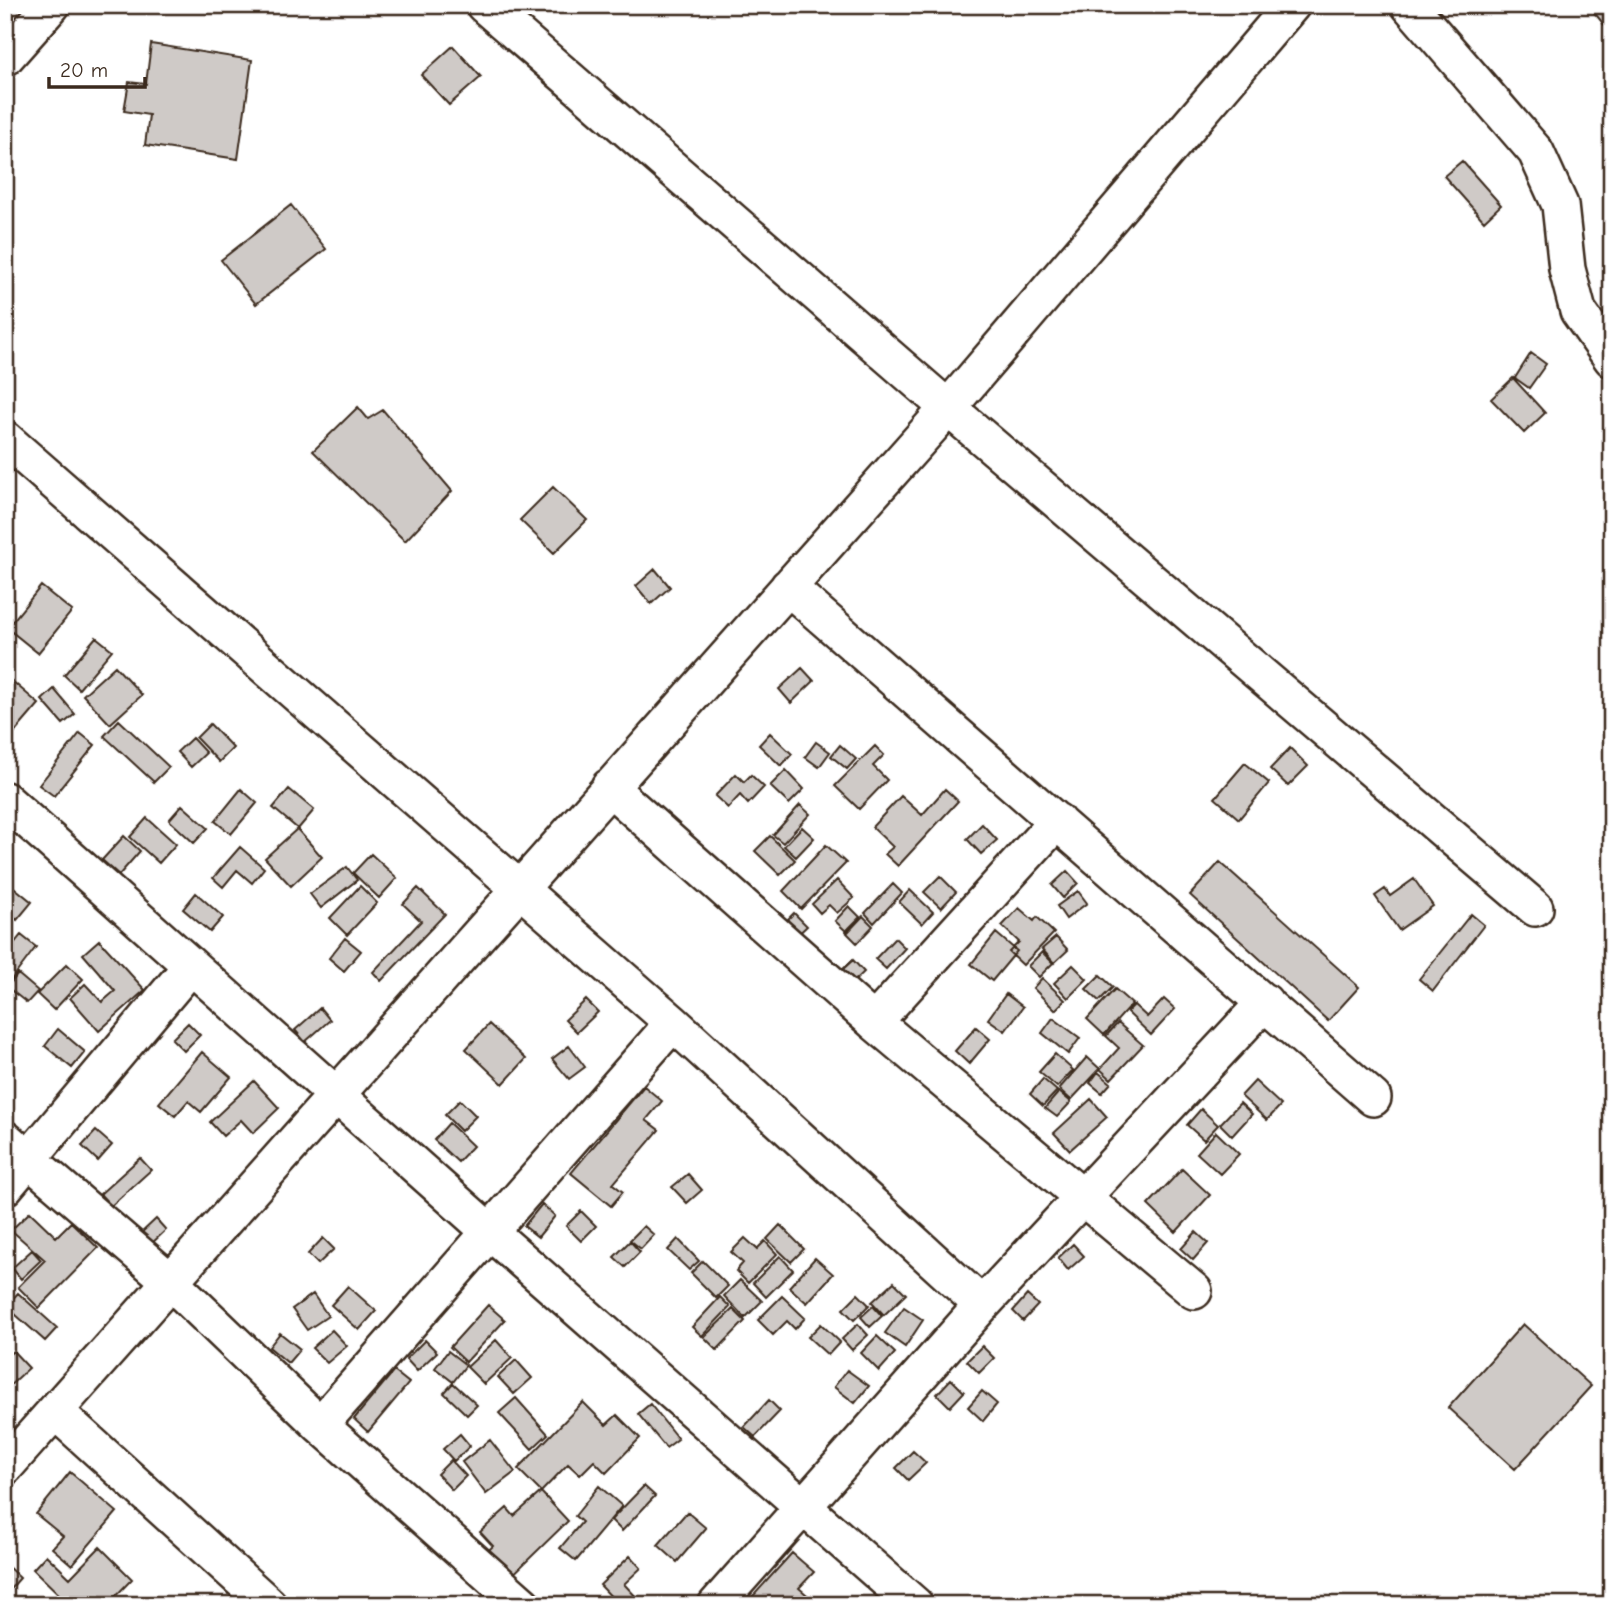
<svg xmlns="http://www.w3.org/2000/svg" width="1617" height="1610" viewBox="0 0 1617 1610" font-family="'Comic Neue',sans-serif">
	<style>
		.building { fill: #cfcac7; stroke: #3b2a1e; stroke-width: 2 }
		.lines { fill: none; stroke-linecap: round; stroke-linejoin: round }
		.minor-casing { stroke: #3b2a1e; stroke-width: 40 }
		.minor { stroke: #fff; stroke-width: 35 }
	</style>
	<rect width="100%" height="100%" fill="#fff"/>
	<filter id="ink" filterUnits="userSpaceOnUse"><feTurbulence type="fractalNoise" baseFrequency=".0143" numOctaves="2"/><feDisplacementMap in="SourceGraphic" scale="14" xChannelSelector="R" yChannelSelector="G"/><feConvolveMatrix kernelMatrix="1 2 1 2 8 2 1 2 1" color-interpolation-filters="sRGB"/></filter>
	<g filter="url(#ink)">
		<path class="building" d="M1588,5H1612V22L1606,27Z
			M151,44L252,60L238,159L145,145L149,115L124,111L129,82L146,84Z
			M453,46L481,77L449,105L421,75Z
			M1462,161L1501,205L1484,221L1444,176Z
			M291,205L326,249L256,304L221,260Z
			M1531,353L1546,364L1529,388L1515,378Z
			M1513,378L1545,413L1524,433L1491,399Z
			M358,407L368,419L383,410L452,491L405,541L313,451Z
			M553,487L587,520L554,553L520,520Z
			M655,569L670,587L651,604L636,586Z
			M41,586L72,611L38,653L7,628Z
			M96,637L112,650L79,689L64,675Z
			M115,666L142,695L110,724L83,695Z
			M802,668L814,681L791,703L779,689Z
			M5,675L39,704L15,732L5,724Z
			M54,689L75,714L63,724L42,700Z
			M119,720L169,767L154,782L104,736Z
			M210,724L233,748L219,762L196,738Z
			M80,733L95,745L54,796L39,785Z
			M770,733L792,754L781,766L759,745Z
			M192,738L206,753L191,767L177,752Z
			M816,742L830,752L819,767L805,757Z
			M840,745L856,759L847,769L831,756Z
			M875,746L884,755L873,766L887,780L859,809L835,786Z
			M1290,748L1308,766L1288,786L1270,769Z
			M1245,763L1269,783L1239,819L1215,798Z
			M786,770L804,789L789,804L770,786Z
			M736,774L744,782L751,775L764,787L748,804L740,795L728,808L715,796Z
			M241,789L257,803L231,834L215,821Z
			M289,789L314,810L298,829L273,808Z
			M945,789L958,801L898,866L885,854L893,847L872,827L901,796L922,815Z
			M182,805L208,828L194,843L169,820Z
			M800,805L810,814L783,843L773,835Z
			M147,818L176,844L159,863L130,837Z
			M982,824L997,840L981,854L967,839Z
			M802,827L814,838L796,857L784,846Z
			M297,829L322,857L291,886L265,858Z
			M124,836L140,851L119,875L102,860Z
			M770,836L795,860L780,875L755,851Z
			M826,845L846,863L801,909L783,891Z
			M240,847L264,868L252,883L237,870L223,887L213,878Z
			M371,854L397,878L379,898L353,873Z
			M1220,862L1359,987L1328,1021L1190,895Z
			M347,867L357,880L321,908L310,894Z
			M1067,871L1078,883L1063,898L1052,885Z
			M940,876L956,892L941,908L924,892Z
			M1414,879L1433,906L1399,930L1375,896L1385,889L1390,896Z
			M5,880L32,902L17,920L5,910Z
			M837,880L854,898L837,913L829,905L820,913L812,904Z
			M893,884L902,893L874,923L865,913Z
			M360,886L377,903L347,935L330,918Z
			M418,888L445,914L381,981L373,972L421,921L403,904Z
			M910,890L933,912L922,924L899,902Z
			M1078,891L1087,903L1066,919L1057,906Z
			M196,893L223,917L210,932L183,909Z
			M849,906L860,917L846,931L835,921Z
			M1019,908L1034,921L1037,917L1054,933L1023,965L1009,952L1019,942L1002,926Z
			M794,913L807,926L791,941L779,928Z
			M1471,914L1484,925L1433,991L1419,979Z
			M863,916L873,926L857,943L847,933Z
			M996,933L1017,951L992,981L971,964Z
			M21,935L36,947L8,984L5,982V955Z
			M1056,937L1068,950L1054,963L1042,949Z
			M345,938L361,951L344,971L329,958Z
			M895,938L905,948L886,969L875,959Z
			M99,940L145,990L99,1031L70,998L85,984L102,1002L115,991L83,954Z
			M1042,952L1053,963L1039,977L1028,966Z
			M853,960L864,972L843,992L832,979Z
			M67,964L83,979L54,1010L37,994Z
			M1073,965L1087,979L1068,998L1054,983Z
			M18,974L38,991L27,1003L7,987Z
			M1100,975L1113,987L1099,1001L1086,989Z
			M1042,978L1065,1000L1055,1010L1033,988Z
			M1115,989L1132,1004L1104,1035L1087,1019Z
			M1006,994L1023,1007L1005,1031L988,1019Z
			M1164,999L1175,1009L1151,1035L1127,1012L1134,1005L1147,1017Z
			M586,1000L598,1012L577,1032L565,1020Z
			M320,1008L330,1020L305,1042L295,1030Z
			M1053,1018L1080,1038L1068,1054L1042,1033Z
			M188,1023L200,1035L184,1051L172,1039Z
			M1118,1023L1143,1045L1111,1079L1100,1069L1119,1048L1106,1036Z
			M489,1024L526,1059L503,1084L466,1049Z
			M976,1027L990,1039L969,1064L955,1051Z
			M58,1029L85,1052L72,1068L45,1046Z
			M569,1046L585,1067L569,1079L552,1059Z
			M202,1052L231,1077L201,1112L188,1101L175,1116L159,1103Z
			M1055,1054L1073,1070L1057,1087L1039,1072Z
			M1087,1057L1100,1069L1071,1100L1059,1089Z
			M1098,1072L1111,1083L1102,1093L1090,1083Z
			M1043,1079L1057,1091L1043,1106L1030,1094Z
			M254,1081L279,1108L253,1133L241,1120L223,1136L210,1122Z
			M1255,1081L1281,1105L1267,1120L1241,1096Z
			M644,1086L662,1101L646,1120L659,1130L613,1184L623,1192L611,1206L571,1173Z
			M1059,1092L1071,1102L1057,1117L1045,1108Z
			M1091,1099L1107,1117L1070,1150L1054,1133Z
			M460,1100L476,1116L461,1131L445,1115Z
			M1240,1103L1252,1114L1232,1136L1220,1124Z
			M1201,1109L1218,1125L1204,1140L1187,1125Z
			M449,1123L473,1146L458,1162L434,1140Z
			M96,1131L112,1145L98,1161L82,1146Z
			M1216,1132L1239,1154L1220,1174L1197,1153Z
			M140,1158L151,1170L111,1206L100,1194Z
			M1182,1169L1210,1195L1176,1232L1148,1205Z
			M688,1174L702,1190L687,1203L672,1187Z
			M542,1204L555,1216L538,1237L524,1226Z
			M581,1211L596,1226L581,1241L566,1226Z
			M30,1212L56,1237L71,1222L98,1248L39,1308L18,1287L45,1260L11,1230Z
			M156,1219L166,1230L150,1245L140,1234Z
			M780,1225L804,1249L791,1262L767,1239Z
			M644,1226L654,1235L641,1249L630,1240Z
			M1196,1232L1208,1243L1193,1260L1181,1249Z
			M323,1238L334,1249L318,1264L308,1254Z
			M745,1238L757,1249L765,1241L777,1254L748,1283L736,1271L743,1263L731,1252Z
			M678,1239L699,1261L689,1270L668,1250Z
			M630,1241L640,1252L625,1267L614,1257Z
			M1073,1244L1084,1256L1068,1270L1058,1258Z
			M32,1250L41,1260L21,1279L12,1268Z
			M780,1256L793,1270L766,1297L753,1283Z
			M815,1258L833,1274L807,1303L789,1287Z
			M703,1261L728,1286L716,1298L691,1273Z
			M740,1280L762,1301L745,1318L724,1296Z
			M894,1282L906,1294L884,1315L872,1302Z
			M348,1286L376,1311L359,1330L331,1305Z
			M18,1293L57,1328L45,1341L6,1306Z
			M313,1294L328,1316L307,1330L292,1309Z
			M858,1294L869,1305L854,1320L843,1309Z
			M1027,1295L1038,1305L1023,1321L1013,1311Z
			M782,1296L805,1318L795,1329L787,1321L773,1335L758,1320Z
			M720,1297L730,1307L702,1336L692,1327Z
			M488,1305L505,1320L466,1362L450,1347Z
			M873,1306L882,1316L870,1327L861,1317Z
			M904,1307L923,1320L905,1347L885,1333Z
			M733,1309L745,1321L717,1350L704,1337Z
			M821,1324L840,1342L828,1355L808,1337Z
			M858,1324L868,1335L852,1350L842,1339Z
			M1523,1324L1591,1386L1515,1469L1448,1408Z
			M332,1330L347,1346L327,1363L312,1348Z
			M280,1333L300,1349L288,1363L269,1347Z
			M877,1336L895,1353L879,1371L861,1353Z
			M425,1340L437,1352L417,1371L406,1359Z
			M496,1340L512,1358L484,1384L467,1367Z
			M982,1346L994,1358L979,1373L967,1361Z
			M13,1351L29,1368L5,1390V1358Z
			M448,1351L466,1365L453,1382L435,1368Z
			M516,1360L532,1378L514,1394L498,1377Z
			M847,1370L869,1386L855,1403L834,1387Z
			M394,1371L409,1383L368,1432L354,1419Z
			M951,1379L964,1392L950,1407L937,1394Z
			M453,1383L477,1405L467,1415L444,1393Z
			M982,1391L997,1404L983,1421L968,1407Z
			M516,1398L548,1434L532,1449L499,1413Z
			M769,1400L780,1411L755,1437L744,1427Z
			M583,1402L606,1425L617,1415L640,1438L606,1473L594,1461L580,1475L568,1464L541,1492L518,1469Z
			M650,1404L678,1439L666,1448L638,1414Z
			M460,1434L470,1446L454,1461L443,1449Z
			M490,1440L515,1472L486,1494L462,1462Z
			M913,1451L926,1463L908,1480L896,1468Z
			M451,1460L466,1476L452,1490L437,1474Z
			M70,1472L117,1512L72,1565L52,1548L63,1536L36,1514Z
			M599,1486L622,1506L576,1561L560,1548L582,1522L575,1516Z
			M644,1486L655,1496L622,1531L611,1520Z
			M541,1492L568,1521L492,1595L468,1570L493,1546L480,1532L507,1508L514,1516Z
			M687,1512L706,1528L677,1562L658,1545Z
			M100,1547L132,1579L107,1605H70L33,1569L46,1555L70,1578Z
			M792,1553L814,1572L799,1588L814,1601L811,1605H745Z
			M630,1556L641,1568L624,1584L639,1600L633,1605H619L600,1585Z
			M5,1564L20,1578L6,1594H5Z"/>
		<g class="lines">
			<defs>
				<path id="minor" d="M484,5L948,408L1535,908
					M1409,5L1536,152L1560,205L1567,269L1578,311L1612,359
					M5,58L52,5
					M5,439L673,1023L982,1305
					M788,587L1373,1098
					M609,787L874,1022L1194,1291
					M5,800L490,1232L915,1605
					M874,1022L1057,821
					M5,1139L170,1281L320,1425L523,1605
					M5,1187L191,966
					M55,1411L269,1605
					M320,1425L673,1023
					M5,1467L948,408L1292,5
					M716,1605L982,1305L1265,1002"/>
			</defs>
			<use href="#minor" class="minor-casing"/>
			<use href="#minor" class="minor"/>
		</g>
	</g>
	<rect width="1617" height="1610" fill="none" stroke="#fff" stroke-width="28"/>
	<rect x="14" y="14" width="1589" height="1582" fill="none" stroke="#3b2a1e" stroke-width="2.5" filter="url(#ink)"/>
	<path d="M49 77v10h96v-10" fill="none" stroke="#3b2a1e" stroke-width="3.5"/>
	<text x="60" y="77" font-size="21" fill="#3b2a1e" stroke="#ffffff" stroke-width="5" paint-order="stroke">20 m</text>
</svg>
